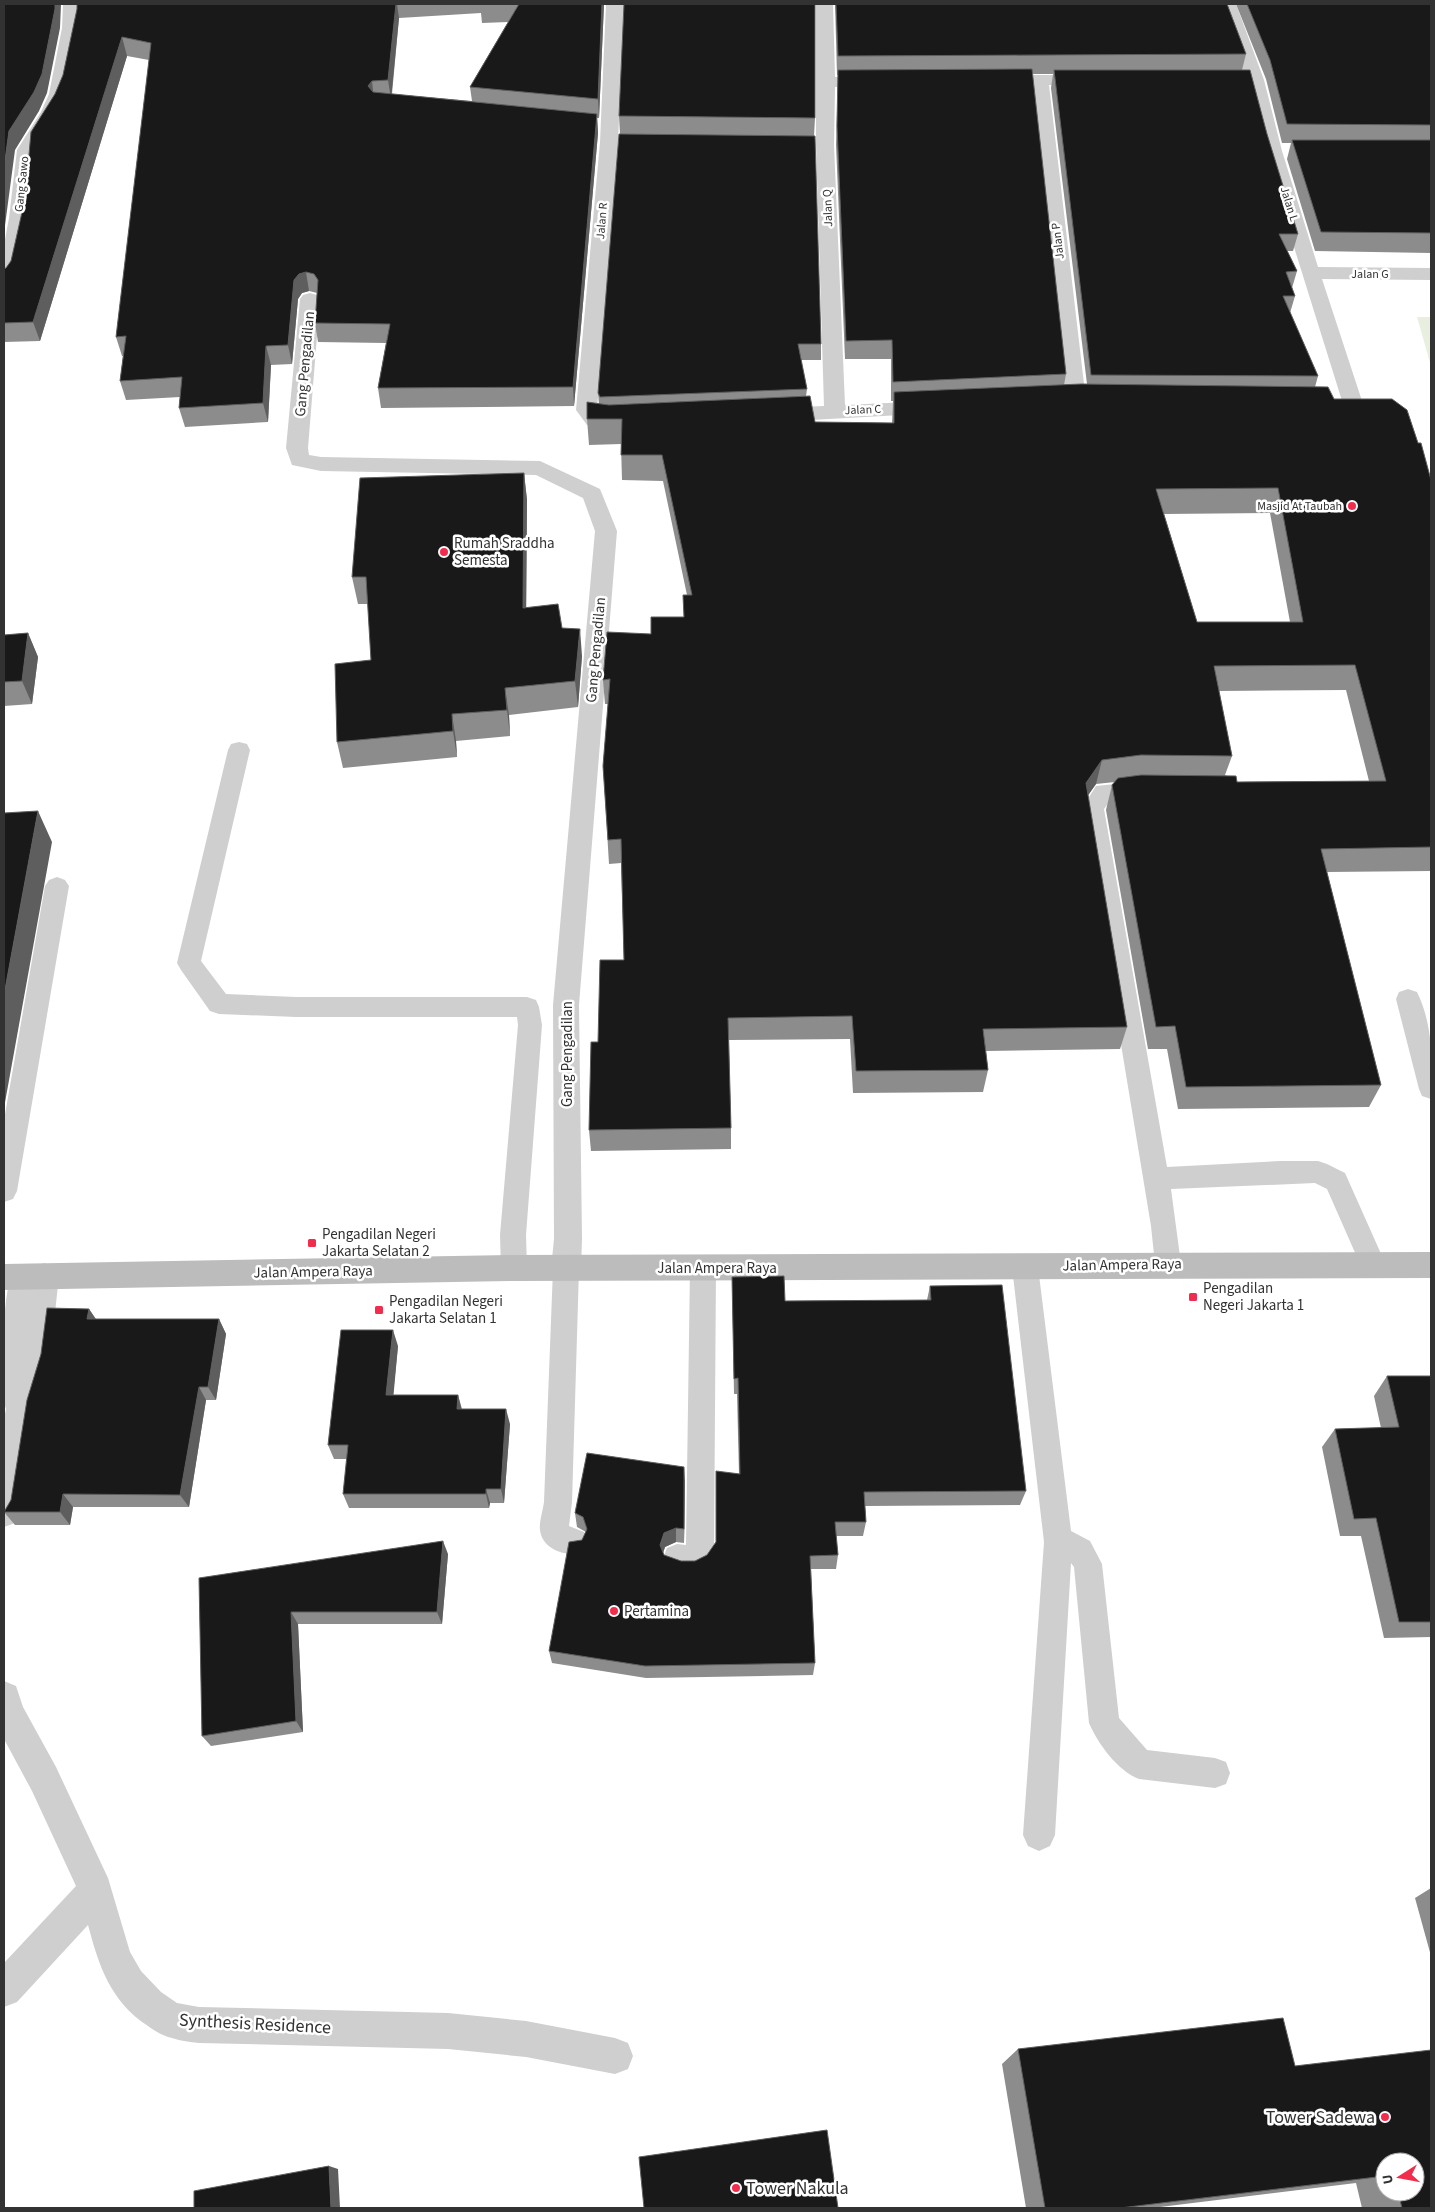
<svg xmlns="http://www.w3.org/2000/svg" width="1435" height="2212" viewBox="0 0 1435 2212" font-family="'Source Sans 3',sans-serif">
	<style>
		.green { fill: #e9efdf }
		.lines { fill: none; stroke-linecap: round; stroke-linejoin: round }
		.lane { fill: #cfcfcf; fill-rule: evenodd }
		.street { fill: #cfcfcf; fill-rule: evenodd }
		.secondary { fill: #bcbcbc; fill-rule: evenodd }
		.wall { fill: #8c8c8c; fill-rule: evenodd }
		.shaded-wall { fill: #5e5e5e }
		.building { fill: #191919; stroke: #5e5e5e; fill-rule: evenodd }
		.poi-dot { fill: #f12c4d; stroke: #fff; stroke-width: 2 }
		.labels { text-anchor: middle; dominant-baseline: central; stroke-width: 5; stroke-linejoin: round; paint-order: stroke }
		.far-street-label { font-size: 12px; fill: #323232; stroke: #fff }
		.far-poi-label { font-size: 12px; fill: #323232; stroke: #fff; text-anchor: end }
		.street-label { font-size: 15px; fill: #323232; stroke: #fff }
		.poi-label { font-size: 15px; fill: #323232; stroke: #fff; text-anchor: start }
		.near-street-label { font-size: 18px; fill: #323232; stroke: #fff }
		.near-poi-label { font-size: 18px; fill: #323232; stroke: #fff; text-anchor: end }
	</style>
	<rect width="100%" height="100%" fill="#fff"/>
	<path class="green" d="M1417,317H1431V366Z"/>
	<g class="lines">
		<path class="lane" d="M239,742L247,744L250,750L201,961L226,994L296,997H527L536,1000L539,1007L542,1025L526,1235L527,1268L523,1276L514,1280L505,1276L501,1268L500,1235L518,1025L517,1017H296L219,1014L210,1011L181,970L177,963L228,750L231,744Z
			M1144,781L1152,783L1155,789L1152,795L1111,800L1104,809L1167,1167L1280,1161H1318L1327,1164L1345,1173L1386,1265L1382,1273L1373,1277L1364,1273L1327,1189L1315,1183L1171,1189L1181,1264L1177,1272L1168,1276L1159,1272L1155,1264L1151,1226L1082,808L1096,786Z
			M57,877L65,880L69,886L17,1191L13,1199L4,1202V1120L45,886L49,880Z
			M1408,989L1417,992C1433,1024 1433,1065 1431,1099L1422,1096L1419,1089L1396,999L1399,992Z
			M1025,1255L1034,1259L1038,1267L1071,1531L1090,1541L1102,1564L1119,1718L1147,1750L1215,1758L1226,1762L1230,1773L1226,1784L1215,1788L1139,1779C1118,1771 1098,1744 1089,1723L1074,1567L1071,1563L1055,1835L1050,1846L1039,1851L1028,1846L1023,1835L1044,1542L1012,1267L1016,1259Z
			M703,1256L712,1260L716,1268L714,1555C704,1578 688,1576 667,1568L663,1558L667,1548L677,1544L686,1545L690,1268L694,1260Z
			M566,1257L575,1261L579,1269L572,1502L569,1526L584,1532L588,1542L584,1552C568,1558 542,1550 540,1530C539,1522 543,1510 544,1502L553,1269L557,1261Z"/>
		<path class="street" d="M63,4H81L80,28L67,94L59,112L35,150L29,218L16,280L11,286L4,288V245L9,218L17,150L41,112L49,94L62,28Z
			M606,4H624L618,142L597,409L600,414L627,417L631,422L627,427L620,429L587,425L576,410L600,142Z
			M816,4H833L835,77H875L881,78L884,82L881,86L875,87H835L834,145L845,405L930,401L937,403L940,408L937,413L775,422L768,420L765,415L768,410L775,408L824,406L816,145Z
			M1219,4H1236L1264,80L1282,151L1318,267L1431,268V280L1322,279L1363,404L1360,409L1353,411L1346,409L1343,404L1264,151L1246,80Z
			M995,75H1090L1096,76L1099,80L1096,84L1090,85H1049L1086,401L1083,406L1076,408L1069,406L1066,401L1031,85L989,84L986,80L989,76Z
			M310,293L317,295L320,299L308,448L309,455L321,457L540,461L600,489L617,531L579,1005L582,1239L581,1269L576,1278L566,1282L556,1278L551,1269L554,1239L553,1005L595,531L583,498L536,475L321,471L292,465L286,448L300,299L303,295Z
			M44,1263L54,1267L59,1276L49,1368L35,1413L20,1512L15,1523L4,1527V1419L6,1409L4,1403C4,1367 0,1299 14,1268L24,1264L33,1268Z
			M4,1681L16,1686L23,1707L56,1767L108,1878L130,1952L141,1971L161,1992L177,2003L199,2007L448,2013L526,2021L615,2038L628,2043L633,2056L628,2069L615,2074L526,2057L448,2049L199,2043C190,2042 181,2041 172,2038C163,2036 155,2031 148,2026C110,2001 99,1966 88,1925L17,2002L4,2007V1963L76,1886L32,1791L4,1739Z"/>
		<path class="secondary" d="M1431,1252V1278L514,1281L4,1290V1264L514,1255Z"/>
	</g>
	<path class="wall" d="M77,4H604L599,118H597L598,133L574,406L381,408L378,388L386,343L318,342L315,323L317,293L309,291L302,293L298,299L292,364L271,365L268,422L185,427L179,408L180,397L126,400L120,381L123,356H122L116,337L149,60L127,56L40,341L4,342V269L6,268L11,261L55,94L63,75L77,9ZM481,13L482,23L508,22L470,87L472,101L392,94L399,18Z
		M835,4H1227L1246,54L1242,70L1267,134L1298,234L1293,251H1287L1297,271L1292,288L1295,296L1290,313L1318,376L1315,387L1334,399L1431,480V871L1327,872L1381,1085L1369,1107L1178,1109L1167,1049H1148L1106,810L1112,785L1115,782L1096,784L1088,795L1127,1027L1120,1049L986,1051L988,1070L983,1092L853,1093L850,1039L729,1040L731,1128V1149L591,1151L589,1130L598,1042L624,960L621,863L609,864L603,766L608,704H605L603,680L651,634L684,617L683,595H687L663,481L622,480L621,444L589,445L587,419L599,404L598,393L620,134L619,116L815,118L814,136L821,344V360H801L807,389L806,396L815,422L892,423L893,401H891V359H845L836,145L838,75H837ZM1032,74H1053L1051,88L1087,384L1064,385L1066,374ZM1270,513L1290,622H1197L1164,514ZM1346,690L1369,781L1237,782L1225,775L1232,756L1219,691Z
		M1236,4H1431V253L1315,251L1287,159L1291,143H1282L1266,79Z
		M524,473L527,500L526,608L562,628L582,656L578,707L509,715L510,736L456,741L457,757L343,768L337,742L371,660L368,604H358L352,577Z
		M28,633L38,657L32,704L4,706V635Z
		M732,1277L785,1301L927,1300L930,1286L1026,1491L1020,1505L865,1506L866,1522L863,1536H836L838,1555L836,1569H811L815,1663L813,1675L646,1678L552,1663L549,1651L582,1540L586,1532L577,1527L575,1513L685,1481L684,1543L676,1542L665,1547L663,1553L664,1555L681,1561H695L707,1555L716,1542L739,1474L737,1394H734Z
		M89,1309L96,1319H219L226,1334L216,1400H206L189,1507H73L70,1525H15L4,1512L11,1500Z
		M398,1346L393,1395H458L462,1409L510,1424L504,1503H490L489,1508H349L343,1494L347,1459H334L328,1445Z
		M1387,1376H1431V1637L1384,1638L1361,1536H1340L1322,1447L1335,1429L1381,1428L1374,1396Z
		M448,1554L442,1624H298L303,1732L211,1746L202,1736L199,1578Z
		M1431,1888V1956L1415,1898Z
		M1018,2049L1295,2066L1431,2208H1362L1356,2183L1152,2208H1026L1002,2064ZM1385,2162L1415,2192H1385Z"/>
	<path class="shaded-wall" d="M55,4H61L60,28L47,93L39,111L15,150L4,233V168L9,131Z
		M396,4H397L399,18L391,99L388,80Z
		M602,4H604L599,118L598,99Z
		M122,37L127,56L40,341L33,322Z
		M372,81L374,100L368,86Z
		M597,114L598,133L574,406L573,387Z
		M306,272L309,291L302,293L298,299L292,364L288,345L294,280L299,274Z
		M266,346L271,365L268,422L263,403Z
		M524,473L527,500L526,635L523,608Z
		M580,629L582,656L578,707L575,681Z
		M28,633L38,657L32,704L22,681Z
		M505,688L509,715L510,736L507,710Z
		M452,714L456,741L457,757L453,731Z
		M1102,760L1096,784L1080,807L1086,783Z
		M38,811L52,842L4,1108V995Z
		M89,1309L99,1324L87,1319Z
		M219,1319L226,1334L216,1400L208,1387Z
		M393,1330L398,1346L392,1411L386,1395Z
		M199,1387L206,1400L189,1507L180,1495Z
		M458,1395L462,1411L457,1409Z
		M506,1409L510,1424L504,1503L501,1489Z
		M684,1467L685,1481L684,1543Z
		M486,1489L490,1503L489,1508L486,1494Z
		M63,1494L73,1507L70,1525L60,1512Z
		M676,1528V1542L665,1547L661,1559L660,1545L664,1533Z
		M443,1541L448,1554L442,1624L437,1612Z
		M291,1612L298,1624L303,1732L296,1721Z
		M329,2166L338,2169L340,2208H331Z"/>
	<path class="building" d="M4,4H55V9L42,74L34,92L9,131L4,168Z
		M77,4H396L388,80L372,81L368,86L373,92L597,114L573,387L378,388L390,324L315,323L318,280L314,274L306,272L299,274L294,280L288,345L266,346L263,403L179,408L182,377L120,381L126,336L116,337L151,43L122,37L33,322L4,323V269L6,268L11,261L25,199L31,132L55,94L63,75L77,9Z
		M519,4H602L598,99L470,87Z
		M624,4H815V118L619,116Z
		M836,4H1227L1246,54L838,56Z
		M1247,4H1431V125L1287,124L1270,60Z
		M1032,69L1066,374L893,382L892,340L846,341L837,126L838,70Z
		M1054,70H1250L1267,134L1298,234H1279L1297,271L1286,272L1295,296H1283L1318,376L1091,375Z
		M619,134L815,136L821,344H798L807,389L600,397L598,393Z
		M1292,140H1431V233L1321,232Z
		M1081,384L1328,387L1334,399H1392L1407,410L1418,443H1421L1431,480V847L1321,849L1381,1085L1186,1087L1175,1026L1156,1027L1112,785L1118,778L1141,775L1236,776L1237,782L1386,781L1355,665L1214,666L1232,756L1141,755L1102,760L1086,783L1127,1027L983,1029L988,1070L856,1071L852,1016L728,1018L731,1128L589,1130L591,1042H598L600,960H624L621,839L608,840L603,766L610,679L603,680L607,632L651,634V617H684L683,595H692L662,455H621L622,419H587V402L609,405L810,396L815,422L894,423V392ZM1278,488L1303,622H1197L1156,489Z
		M524,473L523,608L558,604L562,628L580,629L575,681L505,688L507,710L452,714L453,731L337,742L335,664L371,660L366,577H352L360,478Z
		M28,633L22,681L4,682V635Z
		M38,811L4,995V813Z
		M784,1276L785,1301L931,1300L930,1286L1002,1285L1026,1491L864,1492L866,1522H835L838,1555L810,1556L815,1663L645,1666L549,1651L569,1542L582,1540L587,1529L583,1517L575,1513L587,1453L684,1467V1529L676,1528L664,1533L660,1545L664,1555L681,1561H695L707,1555L716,1542V1471L740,1474L738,1378L734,1379L732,1277Z
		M47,1308L89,1309L87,1319H219L208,1387H199L180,1495L63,1494L60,1512H4L11,1500L27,1400L41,1354Z
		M341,1330H393L386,1395H458L457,1409H506L501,1489H486V1494H343L348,1445H328Z
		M1387,1376H1431V1622H1399L1376,1518L1354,1519L1335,1429L1399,1427Z
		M443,1541L437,1612H291L296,1721L202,1736L199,1578Z
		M1283,2018L1295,2066L1431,2050V2208H1402L1398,2192H1415V2162H1385V2176L1120,2208H1045L1018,2049Z
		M827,2130L838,2208H644L639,2157Z
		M329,2166L331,2208H194V2191Z"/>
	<g class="poi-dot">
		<circle cx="1352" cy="506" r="5"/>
		<circle cx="444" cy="552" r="5"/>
		<rect x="307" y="1238" width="10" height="10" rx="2.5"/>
		<rect x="1188" y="1292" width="10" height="10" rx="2.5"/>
		<rect x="374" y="1305" width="10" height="10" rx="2.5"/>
		<circle cx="614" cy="1611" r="5"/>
		<circle cx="1385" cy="2117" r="5"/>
		<circle cx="736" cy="2188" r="5"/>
	</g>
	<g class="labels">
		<g class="far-street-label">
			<text transform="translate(22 184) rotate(-84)">Gang Sawo</text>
			<text transform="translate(1289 204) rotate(73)">Jalan L</text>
			<text transform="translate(828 208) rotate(-92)">Jalan Q</text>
			<text transform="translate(602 221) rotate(-85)">Jalan R</text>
			<text transform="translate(1058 241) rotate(-97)">Jalan P</text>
			<text x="1370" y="274">Jalan G</text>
			<text transform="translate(863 410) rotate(-2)">Jalan C</text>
		</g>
		<g class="far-poi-label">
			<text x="1342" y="506">Masjid At Taubah</text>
		</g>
		<g class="street-label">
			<text transform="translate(305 364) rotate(-85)">Gang Pengadilan</text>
			<text transform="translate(596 650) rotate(-85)">Gang Pengadilan</text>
			<text transform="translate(567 1054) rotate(-90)">Gang Pengadilan</text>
			<text transform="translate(1122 1265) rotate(-1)">Jalan Ampera Raya</text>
			<text x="717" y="1268">Jalan Ampera Raya</text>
			<text transform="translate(313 1272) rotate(-1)">Jalan Ampera Raya</text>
		</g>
		<g class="poi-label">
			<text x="454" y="543">Rumah Sraddha<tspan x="454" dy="17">Semesta</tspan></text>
			<text x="322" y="1234">Pengadilan Negeri<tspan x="322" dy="17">Jakarta Selatan 2</tspan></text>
			<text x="1203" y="1288">Pengadilan<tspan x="1203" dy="17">Negeri Jakarta 1</tspan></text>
			<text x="389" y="1301">Pengadilan Negeri<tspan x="389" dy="17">Jakarta Selatan 1</tspan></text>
			<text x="624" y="1611">Pertamina</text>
		</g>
		<g class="near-street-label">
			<text transform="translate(255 2024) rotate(3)">Synthesis Residence</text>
		</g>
		<g class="near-poi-label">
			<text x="1375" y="2117">Tower Sadewa</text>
			<text x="746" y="2188" text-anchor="start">Tower Nakula</text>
		</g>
	</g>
	<rect width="1435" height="2212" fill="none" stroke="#323232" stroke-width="10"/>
	<g transform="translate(1400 2177) rotate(259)"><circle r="24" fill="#ffffff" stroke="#adadad"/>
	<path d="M0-4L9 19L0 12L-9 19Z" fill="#f12c4d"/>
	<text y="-8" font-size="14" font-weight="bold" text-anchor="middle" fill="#323232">U</text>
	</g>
</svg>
